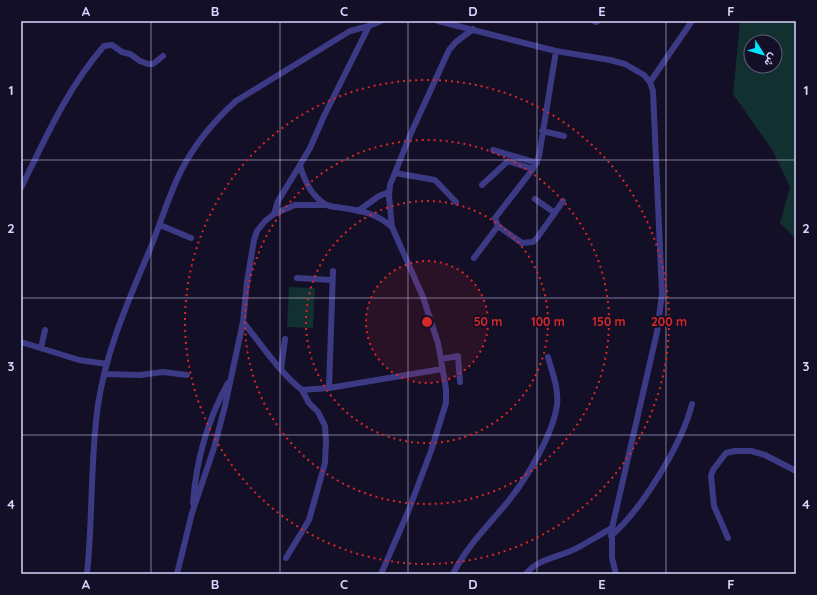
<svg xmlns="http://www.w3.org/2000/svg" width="817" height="595" viewBox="0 0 817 595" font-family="Quicksand,Vazirmatn,sans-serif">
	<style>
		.green { fill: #12302f; fill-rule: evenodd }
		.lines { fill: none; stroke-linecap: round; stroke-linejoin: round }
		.street { stroke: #3d3a85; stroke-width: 6 }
		.grid { fill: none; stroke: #d9d4ff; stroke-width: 1; stroke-opacity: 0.55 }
		.ring { fill: none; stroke: #d62828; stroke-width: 2; stroke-dasharray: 2 4 }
		.centre { fill: #d62828; stroke: #130f26; stroke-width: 2 }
		.ring-label { font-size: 12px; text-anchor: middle; font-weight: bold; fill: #d62828; stroke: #130f26; stroke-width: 4; stroke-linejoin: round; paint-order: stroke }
		.neatline { fill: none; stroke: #d9d4ff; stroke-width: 1.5 }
		.grid-label { font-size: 13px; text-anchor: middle; font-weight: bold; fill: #d9d4ff }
	</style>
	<rect width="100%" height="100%" fill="#130f26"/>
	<path class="green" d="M740,21H796V239L780,223L790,187L773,151L733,94ZM751,42H775V66H751Z
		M289,287L315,288L313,328L287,327Z"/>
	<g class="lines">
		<path class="street" d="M438,21L556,51L610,60L625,64L644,75L650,82L653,91L662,294L657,332L612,528V558L616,574
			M594,21L596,22L598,21
			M556,51L539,156L533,169L495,218L498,226L522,243L533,242L537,238L563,201
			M650,82L692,21
			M542,131L564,136
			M493,150L537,163
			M300,165C304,180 312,196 325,204C329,207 338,207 343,208C363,211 377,214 392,227
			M395,173L435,180L456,202
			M482,185L508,161L533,169
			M21,188C45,139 68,87 104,46L112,45L122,52L130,54L140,61L148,64H153L163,56
			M535,199L555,213
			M358,211L379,196L389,192
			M274,214L295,205H326
			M160,225L191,238
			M474,258L498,226
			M297,278L332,280
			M243,322C262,345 279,372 302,390L329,388L442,369
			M21,342L79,360L107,364
			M41,348L45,330
			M441,359L458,356L460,382
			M281,369L285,339
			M105,374L140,375L163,372L187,375
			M329,388L333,271
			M193,503C196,462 208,419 228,383
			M611,536C642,509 682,444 692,404
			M728,538L714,506L711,476L713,470L726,453L735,451H751L765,455L796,471
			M286,558L309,520L325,463L326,441L325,426L318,412L309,403L302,390
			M87,574C93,518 90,461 98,405C106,351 127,304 148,254C160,226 168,196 182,169C195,144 215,120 236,101L350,31L369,26L381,21
			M177,574L192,513L214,448L225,406L243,322L247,282L254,240L257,231L265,221L274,214L278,201L300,165L310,148L324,116L369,26
			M381,574L408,512L431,451L446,403V389L438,343L423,297L392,227L389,197L390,185L411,133L449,50L456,42L473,29
			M453,574C467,545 490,524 510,499C528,476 553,434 557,405C559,389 552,372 548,357
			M526,574C538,558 562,557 579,547C590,541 601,534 612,528"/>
	</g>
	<path class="grid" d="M151,21V574M280,21V574M408,21V574M537,21V574M666,21V574M21,160H796M21,298H796M21,435H796"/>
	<circle cx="427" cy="322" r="61" fill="#d62828" fill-opacity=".12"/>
	<g class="ring">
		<circle cx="427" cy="322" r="61"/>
		<circle cx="427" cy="322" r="121"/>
		<circle cx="427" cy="322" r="182"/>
		<circle cx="427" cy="322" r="242"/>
	</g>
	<circle cx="427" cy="322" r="6" class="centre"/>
	<g class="ring-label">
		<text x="488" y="326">50 m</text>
		<text x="548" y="326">100 m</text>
		<text x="609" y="326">150 m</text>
		<text x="669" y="326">200 m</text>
	</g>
	<rect width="817" height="595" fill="none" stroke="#130f26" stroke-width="44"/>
	<g transform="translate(763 54) rotate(127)"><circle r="19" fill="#130f26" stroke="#625e7d"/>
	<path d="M0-3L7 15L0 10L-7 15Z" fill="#00e5ff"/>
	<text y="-6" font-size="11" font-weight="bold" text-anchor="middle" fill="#d9d4ff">ش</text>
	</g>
	<rect x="22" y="22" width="773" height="551" class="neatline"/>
	<g class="grid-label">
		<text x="86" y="16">A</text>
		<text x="215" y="16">B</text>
		<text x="344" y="16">C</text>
		<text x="473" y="16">D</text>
		<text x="602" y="16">E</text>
		<text x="731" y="16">F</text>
		<text x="11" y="95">1</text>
		<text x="806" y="95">1</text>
		<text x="11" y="233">2</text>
		<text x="806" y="233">2</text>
		<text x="11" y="371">3</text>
		<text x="806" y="371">3</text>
		<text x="11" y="509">4</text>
		<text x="806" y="509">4</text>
		<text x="86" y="589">A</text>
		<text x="215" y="589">B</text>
		<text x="344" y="589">C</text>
		<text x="473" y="589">D</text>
		<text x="602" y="589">E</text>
		<text x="731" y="589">F</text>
	</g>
</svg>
